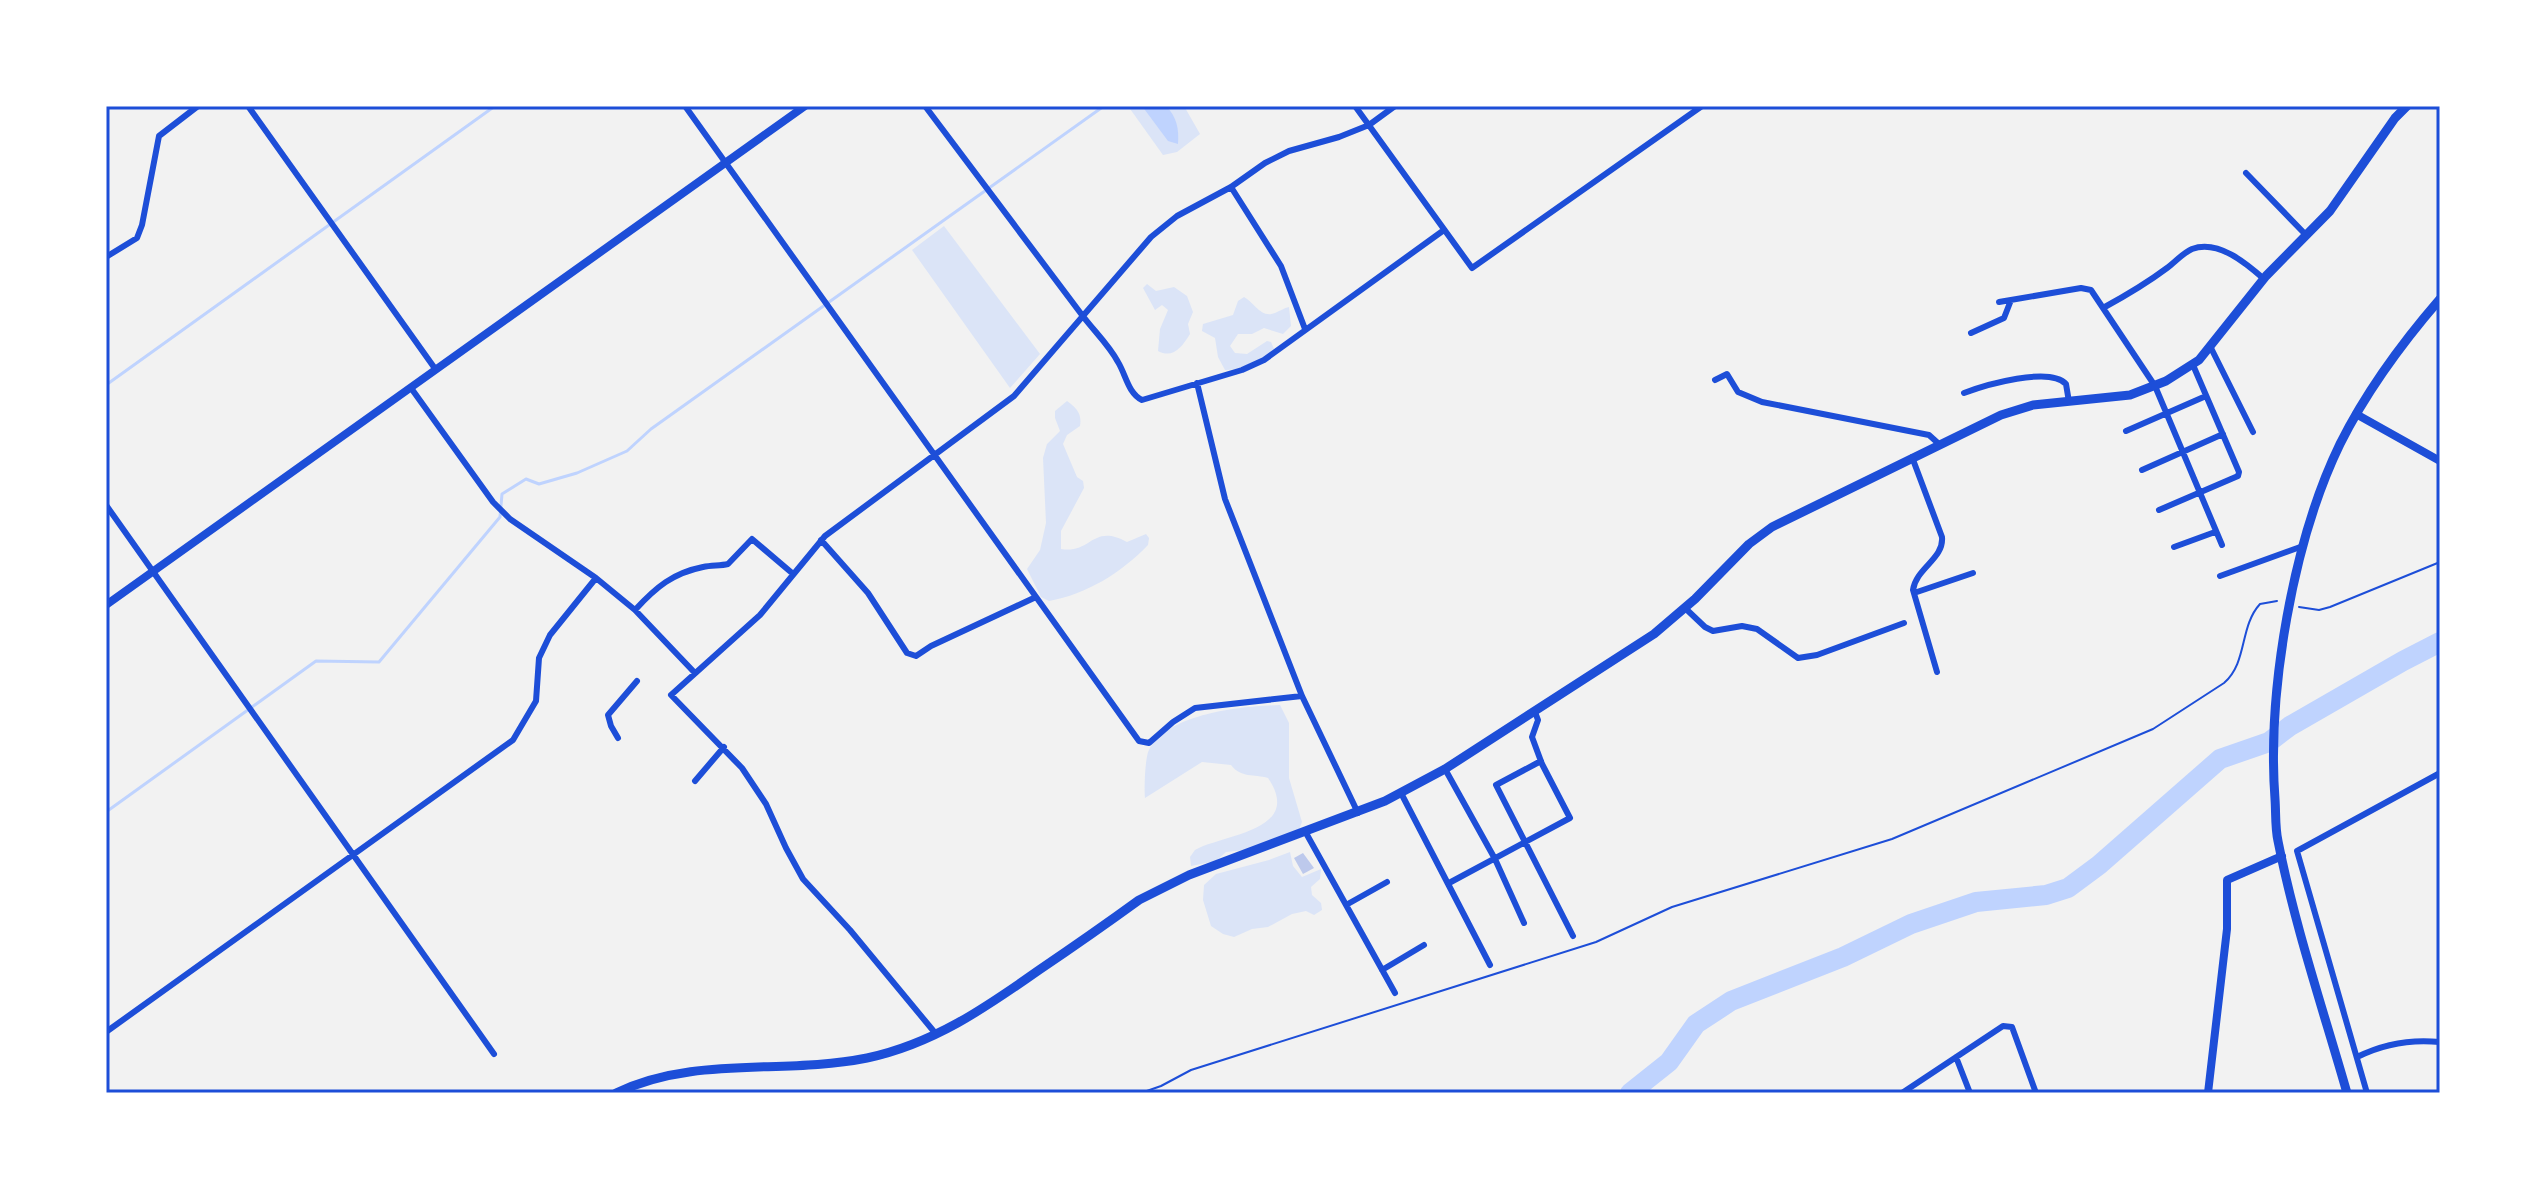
<svg xmlns="http://www.w3.org/2000/svg" width="2546" height="1199" viewBox="0 0 2546 1199" font-family="'Asap Condensed',sans-serif">
	<style>
		.green { fill: #dbe4f7 }
		.water { fill: #bfd3fe }
		.lines { fill: none; stroke-linecap: round; stroke-linejoin: round }
		.stream { stroke: #bfd3fe; stroke-width: 3 }
		.river { stroke: #bfd3fe; stroke-width: 20 }
		.building { fill: #bdc9ec }
		.path { stroke: #1d4ed8; stroke-width: 2 }
		.minor { stroke: #1d4ed8; stroke-width: 6 }
		.tertiary { stroke: #1d4ed8; stroke-width: 8 }
		.secondary { stroke: #1d4ed8; stroke-width: 9 }
		.neatline { fill: none; stroke: #1d4ed8; stroke-width: 3 }
	</style>
	<rect width="100%" height="100%" fill="#f2f2f2"/>
	<path class="green" d="M1128,106H1184L1200,134L1177,152L1163,155Z
		M944,226L1040,354L1010,388L912,250Z
		M1147,284L1156,291L1174,287L1187,296L1193,312L1188,324L1190,334C1182,347 1173,359 1158,351L1160,329L1168,310L1162,305L1155,310L1143,288Z
		M1244,297C1254,302 1261,319 1275,313C1280,311 1284,308 1289,307L1291,326L1283,334L1264,328L1252,334H1238L1230,346L1235,353L1247,354L1267,341L1271,342L1274,349C1262,359 1240,371 1225,370L1218,357L1215,338L1202,331L1203,324L1233,315L1238,301Z
		M1067,401C1077,408 1082,414 1080,426L1067,435L1063,444L1077,477L1083,481L1084,488L1061,531V549C1092,554 1092,523 1127,542L1146,534L1149,538L1148,545C1121,573 1087,594 1049,601L1041,597L1027,569L1040,550L1046,523L1043,458L1047,444L1060,431L1055,418V411Z
		M1280,705L1289,723V778L1302,822L1298,832L1245,850L1226,852L1216,861L1191,866L1190,857L1195,850C1224,834 1304,831 1268,778C1254,774 1241,778 1231,765L1202,762L1145,798C1144,789 1145,757 1149,750C1168,713 1243,706 1280,705Z
		M1290,852L1293,866L1302,877L1321,869L1320,879L1311,887L1312,895L1321,903L1322,910L1314,915L1306,911L1292,914L1268,927L1252,929L1234,937L1223,934L1211,926L1203,900L1204,885L1216,874L1269,860Z"/>
	<path class="water" d="M1142,106H1166C1177,117 1179,129 1178,144L1168,141Z"/>
	<g class="lines">
		<path class="stream" d="M106,385L495,106
			M106,812L316,661L379,662L500,517L502,494L526,479L539,484L577,473L627,451L651,429L1104,106"/>
		<path class="river" d="M1630,1093L1669,1062L1696,1024L1731,1001L1843,957L1911,924L1976,902L2046,895L2068,888L2099,865L2220,759L2269,742L2290,726L2403,661L2440,642"/>
	</g>
	<path class="building" d="M1303,853L1314,868L1303,874L1294,858Z"/>
	<g class="lines">
		<path class="path" d="M2299,607L2319,610L2330,607L2440,562
			M1141,1093L1161,1086L1191,1070L1596,942L1672,907L1892,839L2153,729L2224,683C2248,662 2239,627 2260,604L2277,601"/>
		<path class="minor" d="M248,106L436,370
			M685,106L1139,741L1149,743L1173,722L1195,708L1302,696
			M925,106L1082,315C1094,331 1109,345 1118,362C1126,375 1128,393 1142,400L1242,370L1264,360L1444,230
			M1355,106L1472,268L1702,106
			M2246,173L2306,235
			M1231,187L1281,266L1305,329
			M2440,196V203
			M106,257L137,238L142,225L159,136L198,106
			M1999,302L2081,288L2091,290L2155,386L2222,545
			M2103,308C2125,296 2147,283 2167,268C2175,262 2183,253 2192,249C2218,239 2247,264 2264,279
			M1971,333L2004,318L2011,300
			M2211,348L2253,432
			M1715,380L1727,374L1738,392L1762,402L1929,435L1939,444
			M1197,383L1225,499L1302,696L1358,813
			M411,388L493,502L510,519L596,578L635,610L694,672
			M1964,393C1985,385 2050,366 2066,384L2069,402
			M2126,431L2206,396
			M1912,457L1942,537C1944,559 1916,568 1913,590L1937,672
			M2142,470L2223,434
			M106,505L494,1054
			M2159,510L2238,476L2239,472L2193,365
			M821,540L868,593L907,653L916,656L931,646L1036,597
			M2174,547L2215,532
			M2220,576L2303,546
			M1914,593L1973,573
			M1685,608L1705,627L1713,631L1742,626L1757,629L1798,658L1817,655L1904,623
			M635,610C656,587 673,573 703,567C712,565 720,566 728,564L752,539L792,573
			M618,738L611,726L608,715L637,681
			M1541,761L1496,785L1573,936
			M1445,769L1495,859L1524,923
			M695,781L724,747
			M1401,793L1490,965
			M1306,833L1395,993
			M1449,883L1570,818L1542,764L1532,737L1538,720L1535,712
			M1346,905L1387,882
			M1382,970L1424,945
			M106,1032L513,740L536,701L539,658L550,635L596,578
			M936,1034L850,930L803,879L786,848L766,804L742,768L671,695L760,615L825,536L1014,396L1151,237L1177,216L1231,187L1265,163L1289,151L1339,137L1369,125L1395,106
			M1956,1057L1970,1093
			M2357,1057C2383,1044 2411,1039 2440,1042
			M1902,1093L2003,1026L2012,1027L2036,1093
			M2367,1093L2297,851L2440,773"/>
		<path class="tertiary" d="M2356,414L2440,461
			M106,605L805,106
			M2208,1093L2227,929V880L2282,856"/>
		<path class="secondary" d="M616,1093C695,1055 783,1075 867,1058C933,1044 985,1008 1039,970C1073,947 1106,924 1139,900L1189,875L1385,801L1445,769L1654,634L1695,599L1749,544L1772,527L2001,415L2033,405L2130,395L2166,381L2199,360L2266,276L2330,211L2395,118L2407,106
			M2347,1093C2323,1009 2295,927 2278,841C2275,828 2276,813 2275,799C2267,691 2293,541 2340,444C2367,390 2401,344 2440,299"/>
	</g>
	<rect width="2546" height="1199" fill="none" stroke="#ffffff" stroke-width="216"/>
	<rect x="108" y="108" width="2330" height="983" class="neatline"/>
</svg>
